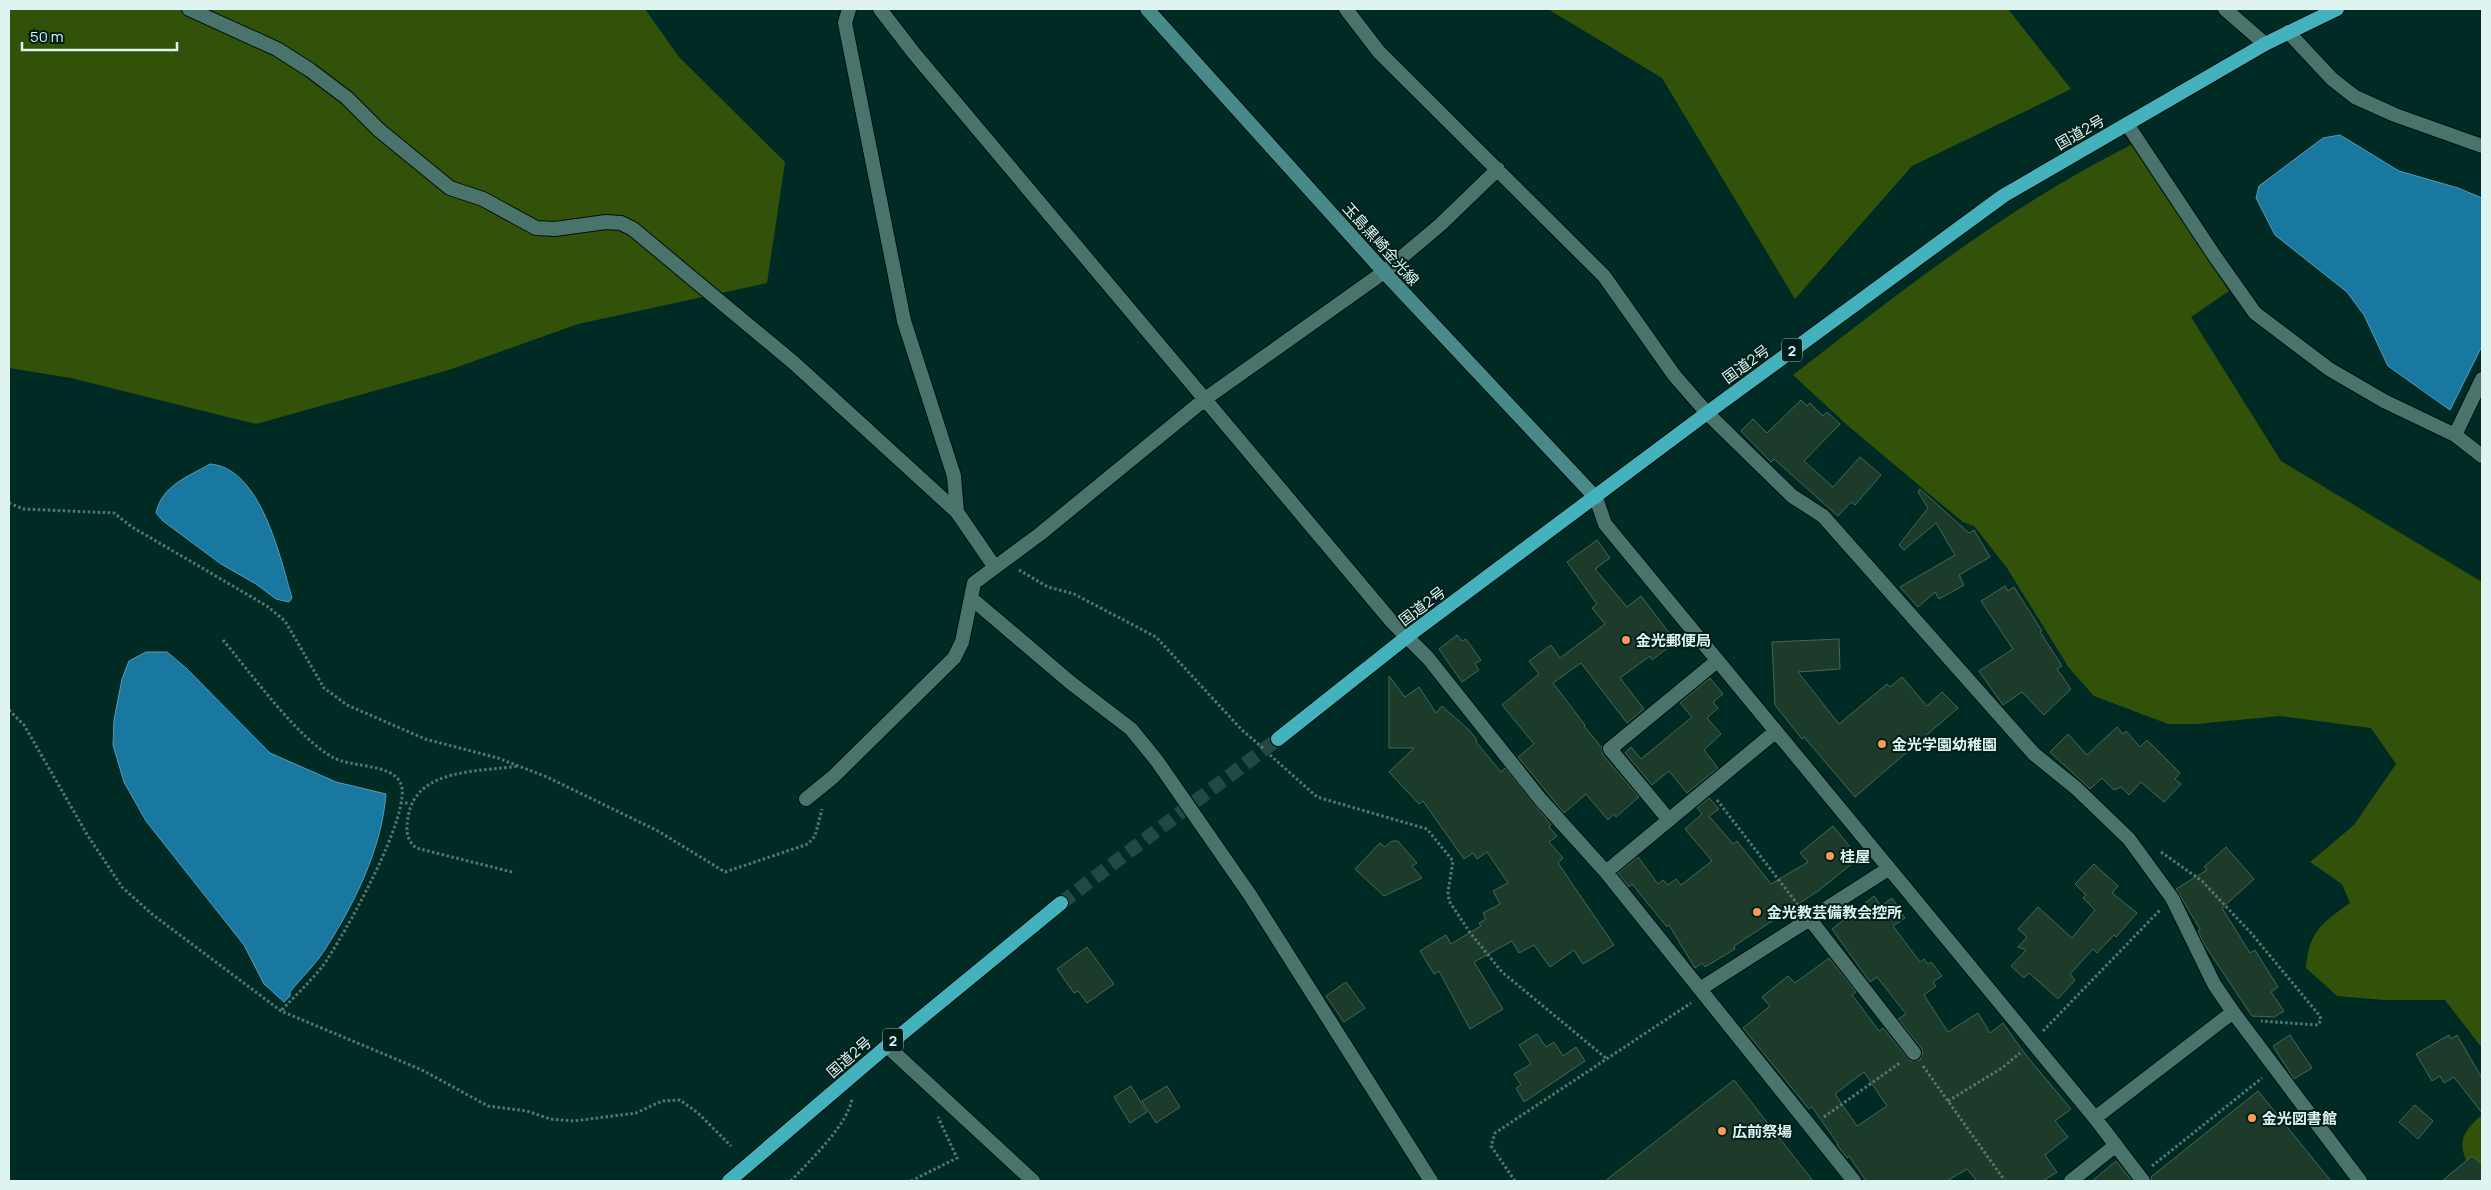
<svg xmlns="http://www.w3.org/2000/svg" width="2491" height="1190" viewBox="0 0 2491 1190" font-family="Manrope,'Noto Sans JP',sans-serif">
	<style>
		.forest { fill: #32520a }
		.water { fill: #1978a0; stroke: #549db8 }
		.building { fill: #1d3b2a; stroke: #476653; fill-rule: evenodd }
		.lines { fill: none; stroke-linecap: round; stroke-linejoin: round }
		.trunk-tunnel { stroke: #214843; stroke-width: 14; stroke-dasharray: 14 7; stroke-linecap: butt }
		.minor-casing { stroke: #00100d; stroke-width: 16 }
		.tertiary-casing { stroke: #00100d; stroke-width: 16 }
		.secondary-casing { stroke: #00100d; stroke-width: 16 }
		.trunk-casing { stroke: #00100d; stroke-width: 16 }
		.path { stroke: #557772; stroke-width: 3; stroke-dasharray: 2.5 2.5; stroke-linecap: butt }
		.minor { stroke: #4a736c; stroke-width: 14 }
		.tertiary { stroke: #4a736c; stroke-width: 14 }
		.secondary { stroke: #488a8a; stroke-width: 14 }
		.trunk { stroke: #44b2bd; stroke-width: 14 }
		.poi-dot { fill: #fc9d54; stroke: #001f1b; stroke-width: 2 }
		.labels { text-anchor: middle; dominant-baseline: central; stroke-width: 4; stroke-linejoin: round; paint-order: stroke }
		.shield { fill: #001f1b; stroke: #9bb4b0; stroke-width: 1 }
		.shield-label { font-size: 14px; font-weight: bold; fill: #def4f0 }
		.street-label { font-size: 15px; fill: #def4f0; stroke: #001f1b }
		.poi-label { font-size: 15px; font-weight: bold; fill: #def4f0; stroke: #001f1b; text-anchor: start }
	</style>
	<rect width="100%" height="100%" fill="#002a24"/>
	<path class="forest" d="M9,9H645L679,57L785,162L767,283L578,324L449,370L256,424L71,378L9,368Z
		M1548,9H2008L2071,89L1912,166L1795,299L1662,78Z
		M2133,144L2229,291L2191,317L2281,461L2482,582V1048L2445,1000H2384L2337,996L2306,968C2309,931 2322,923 2350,903L2342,884L2310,862L2354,825L2396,764L2371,728L2280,716L2196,724H2168L2094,696L2069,668L2007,568L1974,526L1963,522L1928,493L1846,424L1793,375C1901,291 2010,205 2133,144Z
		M2482,1115V1181H2478C2461,1153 2452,1139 2482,1115Z"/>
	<path class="water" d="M2340,135L2399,171L2458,188L2482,198V346L2450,410L2388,366L2364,315L2347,292L2275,235L2256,198L2259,186L2323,138Z
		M210,464C261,468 280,557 292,598L289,602L276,599L256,584L221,564L163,521L156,513C162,485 188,477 210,464Z
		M146,652H167L186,668L270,753L336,782L386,794C382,848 354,905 324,951C315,965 301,978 290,992V996L284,1002L264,984L244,945L146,821L124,782L113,745L114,720L122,679L129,661Z"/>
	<path class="building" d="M1801,400L1807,406L1810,403L1823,416L1827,412L1840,424L1804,461L1833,487L1860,457L1881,475L1855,505L1851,502L1838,516L1774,459L1771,462L1741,431L1753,419L1767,433Z
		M1920,489L1969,533L1974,530L1990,557L1959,575L1964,585L1939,599L1935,592L1918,607L1900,587L1955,555L1936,523L1904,550L1899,545L1928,508L1918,492Z
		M1597,540L1610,558L1595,569L1627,607L1641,596L1670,634L1667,635L1674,643L1652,660L1650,656L1620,678L1644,709L1627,723L1581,663L1553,683L1585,725L1584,726L1602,748L1603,755L1639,797L1616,817L1614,814L1608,820L1586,794L1564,813L1518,757L1534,744L1502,705L1539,674L1529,661L1551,645L1560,658L1605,624L1592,608L1597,604L1567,562Z
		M2005,586L2008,591L2014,587L2042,631L2040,632L2062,666L2057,669L2071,689L2044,715L2022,692L2003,705L1979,671L2013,649L1981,601Z
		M1457,635L1462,641L1466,639L1481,660L1475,664L1479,670L1462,682L1439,649Z
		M1839,639L1840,669L1798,672L1839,724L1887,684L1890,687L1902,677L1927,706L1942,692L1958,708L1855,797L1804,737L1802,739L1775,705L1772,642Z
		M1389,676L1405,697L1419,687L1436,713L1442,706L1470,731L1477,740L1476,742L1501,772L1505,768L1551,825L1549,827L1557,836L1549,842L1563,858L1558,863L1614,945L1583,964L1574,950L1550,967L1534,945L1519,953L1512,941L1474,962L1503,1009L1470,1029L1439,971L1434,974L1420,951L1446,935L1451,944L1481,926L1479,923L1486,919L1483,913L1500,904L1493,891L1508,883L1487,852L1477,859L1473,853L1464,859L1423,801L1419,804L1389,772L1414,748H1389Z
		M1710,678L1723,694L1713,702L1718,708L1707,718L1721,734L1704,750L1718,768L1687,793L1669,771L1652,785L1625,753L1631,747L1641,759L1692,717L1680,703Z
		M2117,727L2123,734L2126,731L2140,747L2147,740L2180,773L2175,779L2181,784L2164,802L2141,782L2129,795L2121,787L2114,790L2102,778L2090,789L2050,752L2068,734L2087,755Z
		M1709,798L1719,809L1709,816L1733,844L1737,841L1771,884L1808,862L1800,853L1833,826L1859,858L1818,891L1734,946L1735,949L1705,967L1702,963L1695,968L1669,925L1667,927L1632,884L1629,887L1618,873L1638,857L1658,884L1663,880L1668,885L1676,879L1681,885L1712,861L1685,829L1702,814L1697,808Z
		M1392,841H1398L1417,863L1412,866L1422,878L1384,896L1355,869L1380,843L1385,847Z
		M2226,847L2254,879L2222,908L2250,953L2255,950L2278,987L2271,992L2284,1011L2274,1017L2252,1016L2204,944L2198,931L2200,929L2176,889L2207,870L2204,867Z
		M2094,864L2118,886L2112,893L2137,913L2116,937L2114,935L2097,953L2093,949L2070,974L2075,980L2058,999L2029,973L2024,978L2011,966L2026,950L2018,947L2027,937L2018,929L2038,907L2072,938L2095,910L2083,898L2086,895L2075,884Z
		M1874,896L1881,906L1892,898L1905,918L1893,926L1920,962L1924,959L1928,964L1931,962L1942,976L1933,982L1936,986L1924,995L1948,1032L1978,1013L1990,1033L2003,1023L2025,1054L2071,1109L2055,1121L2068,1137L2045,1155L2057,1172L2043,1181H1977L1967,1169L1947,1181H1866L1849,1156L1847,1158L1837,1145L1838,1144L1812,1107L1809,1109L1743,1028L1770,1006L1762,997L1788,976L1795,983L1829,958L1856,992L1852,995L1879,1031L1883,1028L1910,1061L1920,1060L1923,1052L1921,1048L1898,1019L1906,1014L1877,977L1870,982L1832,929ZM1864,1072L1887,1106L1857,1126L1835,1094Z
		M1087,947L1114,984L1087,1003L1078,991L1074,993L1057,969Z
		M1346,982L1365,1008L1344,1022L1326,996Z
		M1537,1034L1546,1047L1554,1042L1563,1056L1576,1047L1585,1061L1524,1102L1516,1088L1521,1085L1514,1074L1531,1064L1519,1045Z
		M2290,1035L2312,1068L2294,1079L2273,1046Z
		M2449,1035L2451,1039L2457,1035L2482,1078V1113L2454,1077L2444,1083L2440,1076L2432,1081L2416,1054Z
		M1734,1080L1813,1181H1605Z
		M1131,1086L1147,1112L1130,1123L1114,1097Z
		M1167,1086L1180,1107L1156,1123L1142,1101Z
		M2258,1091L2331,1181H2152L2151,1177Z
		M2415,1105L2433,1121L2418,1139L2399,1122Z
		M2472,1156L2482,1164V1181H2442Z
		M2116,1161L2132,1181H2092Z"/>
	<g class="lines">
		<path class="trunk-tunnel" d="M1061,903L1278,739"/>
		<defs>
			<path id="minor" d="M189,9L277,49L310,70L347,98L379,130L450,188L483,199L536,228L555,229L606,222L621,223L633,229L794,363L957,512L994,566
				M849,9L845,23L904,321L954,476L957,512
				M880,9L913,52L1392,622L1428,658L1541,800L1606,872L1854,1181
				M1346,9L1379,52L1604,276L1674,375L1707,413L1792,496L1823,516L2034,754L2076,788L2129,839L2172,898L2214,984L2233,1012L2360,1181
				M2225,9L2265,44
				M2288,32L2332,79L2355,97L2395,115L2482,146
				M2127,124L2216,258L2255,313L2329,369L2384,401L2455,435L2482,456
				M2455,435L2482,379
				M1596,498L1605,524L2095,1118L2143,1181
				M971,598L1071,683L1131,729L1157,761L1250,895L1431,1181
				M806,799L833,777L954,658L962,642L974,583L1040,534L1205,399L1384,272L1440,225L1498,169
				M1669,820L1610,749L1717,661
				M1606,872L1775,732
				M1809,918L1914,1053
				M1700,989L1888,869
				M2095,1118L2233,1012
				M2071,1181L2116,1145"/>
			<path id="tertiary" d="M887,1046L1033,1181"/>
			<path id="secondary" d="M1147,9L1384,272L1596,498"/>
			<path id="trunk" d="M1278,739L1408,636L1707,413L2003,196L2265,44L2337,9
				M729,1181L887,1046L1061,903"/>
		</defs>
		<use href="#minor" class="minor-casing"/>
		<use href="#tertiary" class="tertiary-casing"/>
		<use href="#secondary" class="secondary-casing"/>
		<use href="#trunk" class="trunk-casing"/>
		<path class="path" d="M9,503L23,509L114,513L132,527L267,606L285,621L324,688L347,705L425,739L498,758L547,777L658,831L725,872L808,844L815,836L822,809
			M1019,570L1048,587L1074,594L1156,637L1242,730L1264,749
			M223,640C250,672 299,740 334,758C350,767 391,764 400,782C416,809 341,941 322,967C309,983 294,997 281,1011
			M9,710L24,725L88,836L122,887L153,915L281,1011L422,1070L488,1106L527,1111L550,1119L574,1121L636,1113L662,1101L680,1100L698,1113L731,1146
			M1270,755L1317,797L1427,829L1453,861L1448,892L1449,901L1471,934L1502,972L1607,1059
			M1717,800L1799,906
			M400,803H410
			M2161,852L2202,881L2251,933L2320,1016L2321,1020L2318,1025L2261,1021
			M512,872L416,848C406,839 406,830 408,817C416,767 481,772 519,766
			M2043,1031L2160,910
			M1923,1066L2005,1181
			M1948,1101L2002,1068L2020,1053
			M1824,1117L1901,1062
			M2152,1166L2262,1078
			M791,1181C809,1161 849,1124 852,1098
			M911,1181L957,1158L938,1117
			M1515,1181L1491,1146L1495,1133L1691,1003"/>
		<use href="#minor" class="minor"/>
		<use href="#tertiary" class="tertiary"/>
		<use href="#secondary" class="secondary"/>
		<use href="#trunk" class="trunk"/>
	</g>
	<g class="poi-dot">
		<circle cx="1626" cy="640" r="5"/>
		<circle cx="1882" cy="744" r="5"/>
		<circle cx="1830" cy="856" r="5"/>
		<circle cx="1757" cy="912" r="5"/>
		<circle cx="2252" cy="1118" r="5"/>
		<circle cx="1722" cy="1131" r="5"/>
	</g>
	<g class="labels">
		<g class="shield">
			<rect x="1782" y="338.5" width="20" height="23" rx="4"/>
			<rect x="883" y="1028.5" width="20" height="23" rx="4"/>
		</g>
		<g class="shield-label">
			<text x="1792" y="350">2</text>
			<text x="893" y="1040">2</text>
		</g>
		<g class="street-label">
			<text transform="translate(2080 132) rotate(-30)">国道2号</text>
			<text transform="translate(1381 244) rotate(48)">玉島黒崎金光線</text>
			<text transform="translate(1746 364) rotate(-36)">国道2号</text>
			<text transform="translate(1422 606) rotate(-37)">国道2号</text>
			<text transform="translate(849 1057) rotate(-41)">国道2号</text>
		</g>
		<g class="poi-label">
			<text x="1636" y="640">金光郵便局</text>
			<text x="1892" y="744">金光学園幼稚園</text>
			<text x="1840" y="856">桂屋</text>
			<text x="1767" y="912">金光教芸備教会控所</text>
			<text x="2262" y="1118">金光図書館</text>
			<text x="1732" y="1131">広前祭場</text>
		</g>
	</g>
	<rect width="2491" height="1190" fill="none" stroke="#def4f0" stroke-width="20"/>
	<path d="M22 42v8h155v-8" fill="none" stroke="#def4f0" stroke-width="2.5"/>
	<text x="30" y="42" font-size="15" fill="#def4f0" stroke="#001f1b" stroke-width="4" paint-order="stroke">50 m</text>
</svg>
